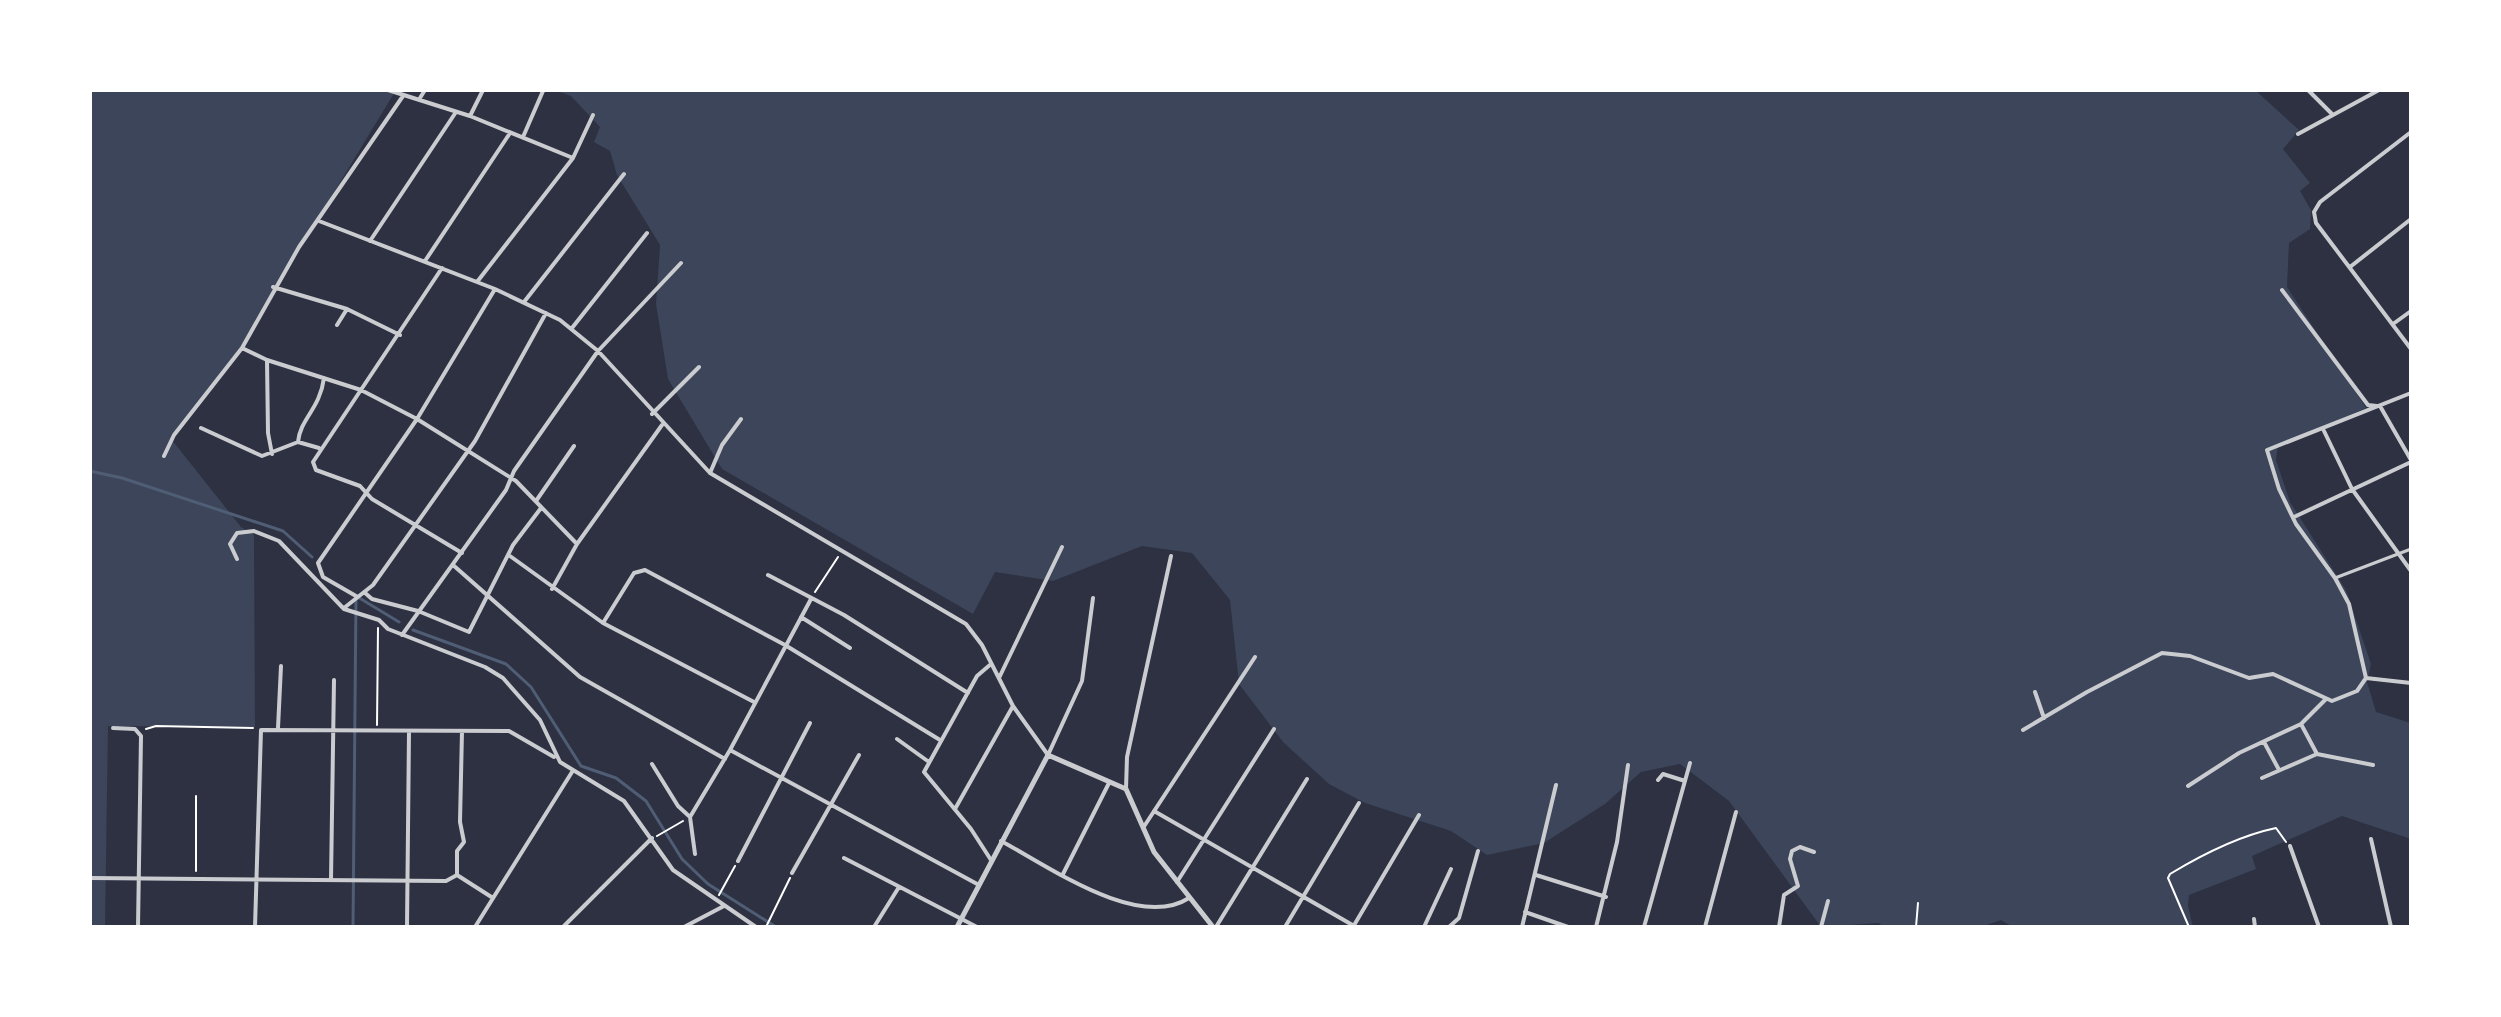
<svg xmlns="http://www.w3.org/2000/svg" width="2501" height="1017" viewBox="0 0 2501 1017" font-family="'Varela Round',sans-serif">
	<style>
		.green { fill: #3c4559 }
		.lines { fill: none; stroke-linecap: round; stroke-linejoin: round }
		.stream { stroke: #4f5d75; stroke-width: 3 }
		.path { stroke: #fff; stroke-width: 2 }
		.pedestrian { stroke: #caccd0; stroke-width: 3 }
		.minor { stroke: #caccd0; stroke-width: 4 }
		.tertiary { stroke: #caccd0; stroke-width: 5 }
	</style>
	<rect width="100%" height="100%" fill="#2d3142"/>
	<path class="green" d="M90,90H396L239,349L172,440L241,527L254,535L255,727L108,726L105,927H90Z
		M554,90H2255L2299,130L2283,149L2310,183L2300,191L2311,210L2310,229L2289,243L2287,287L2366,408L2278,445L2276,460L2290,502L2346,590L2371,664L2367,682L2376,712L2411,723V839L2342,816L2252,856L2256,869L2189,895L2188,906L2193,927H2013L2001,920L1981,927H1885L1878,923L1821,927L1729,801L1680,764L1641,772L1605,804L1544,843L1487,855L1451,831L1365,803L1329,784L1283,742L1239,684L1230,600L1192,553L1142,546L1053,581L995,572L973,614L722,469L668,379L656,304L660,245L617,175L610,151L594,142L600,127L571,96Z"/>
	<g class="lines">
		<path class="stream" d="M90,471L122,478L283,531L312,557
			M413,630L506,664L531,687L581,766L616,778L646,801L682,859L708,884L776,927
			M353,927L356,596L399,622"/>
		<path class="path" d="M815,592L838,557
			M377,725L378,628
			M146,729L156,726L253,728
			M657,836L683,821
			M196,871V796
			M719,895L735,866
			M766,927L790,878
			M1916,927L1918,903
			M2189,927L2168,878L2170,874C2203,854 2238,836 2276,828L2286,842"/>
		<path class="pedestrian" d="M2335,578L2411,549"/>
		<path class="minor" d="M388,90L470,116L573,158
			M2308,90L2332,114
			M420,98L425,90
			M470,116L483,90
			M2411,132L2320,202L2314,212L2316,223L2411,349
			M2298,134L2379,90
			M523,137L543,91
			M319,221L495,289L560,320L598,351L710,473L966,624L982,645L1013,706L1048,755L1082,681L1093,598
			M370,241L456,112
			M425,261L510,133
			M2350,267L2411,219
			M442,268L313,462L316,470L360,486L372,499L462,553
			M477,282L573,158L593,115
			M273,287L347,309L400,335
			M2282,290L2368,405L2377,406
			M524,302L624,174
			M2393,324L2411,311
			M337,325L347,309
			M572,328L647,233
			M242,348L267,360L361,390L417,419L516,481L577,544
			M267,360L268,433L272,454
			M2380,406L2411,460
			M652,414L699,367
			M201,428L262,456L298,442C300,419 320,409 324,378
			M2324,431L2352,489L2411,571
			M298,442L319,448
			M164,456L174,435L242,348L299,247L403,96
			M710,473L722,445L741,419
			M536,501L574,446
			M2294,517L2411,462
			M510,556L603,623L754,702
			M237,559L230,544L237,533L254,531L279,541L344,609L379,620L388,629L485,667L503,678L540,720L560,762L624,801L673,870L756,927
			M453,565L580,677L725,759
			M768,575L844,615L968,693
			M552,589L577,544L662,425
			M364,592L372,599L418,611L469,632L513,545L541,508
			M356,596L323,577L318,563L417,419L495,289
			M344,608L373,585L475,441L546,313
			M801,617L850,648
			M603,623L634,573L645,570L785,645L940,740
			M402,635L506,490L514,471L598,351L681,263
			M991,664L977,676L924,772L971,829L991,860
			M999,678L1062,547
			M2366,678L2411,683
			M2035,692L2044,718
			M2301,724L2317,754L2373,765
			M113,728L135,729L141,736L138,927
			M278,728L281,666
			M2023,730L2087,692L2162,653L2190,656L2249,678L2273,674L2332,701L2357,691L2366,678L2349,604L2335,578L2296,524L2279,489L2267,450L2411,393
			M897,739L929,762
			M2264,742L2278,768
			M730,750L979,885
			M652,764L678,806L690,817L695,854
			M2262,778L2317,754
			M1658,780L1663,774L1685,781
			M2188,786L2239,753L2301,724L2326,699
			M1126,789L1127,757L1171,556
			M955,809L1013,706
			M1154,811L1356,927
			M690,817L730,750L811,599
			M1143,828L1255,657
			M2371,839L2391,927
			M1001,841C1048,866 1138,931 1189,898
			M2290,846L2319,927
			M844,858L977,927
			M738,861L810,723
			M792,873L859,755
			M1063,874L1109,783
			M457,875V851L464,842L460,822L462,731
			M1536,875L1606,897
			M90,878L446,881L457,875L493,898
			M331,880L334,680
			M1177,882L1274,729
			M1525,912L1568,927
			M2254,919L2255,927
			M255,927L261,730L509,731L554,757
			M407,927L409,732
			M475,927L572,772
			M563,927L652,838
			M684,927L724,906
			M874,927L899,887
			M1216,927L1307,779
			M1285,927L1359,803
			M1353,927L1419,815
			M1424,927L1451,869
			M1449,927L1459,918L1478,851
			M1522,927L1556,785
			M1596,927L1617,842L1628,765
			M1644,927L1690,763
			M1705,927L1736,812
			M1779,927L1784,895L1798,886L1790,859L1792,851L1800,847L1814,852
			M1821,927L1828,901"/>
		<path class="tertiary" d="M957,927L1048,755L1126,789L1154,852L1213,927"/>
	</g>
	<rect width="2501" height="1017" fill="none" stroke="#ffffff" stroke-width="184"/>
</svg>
